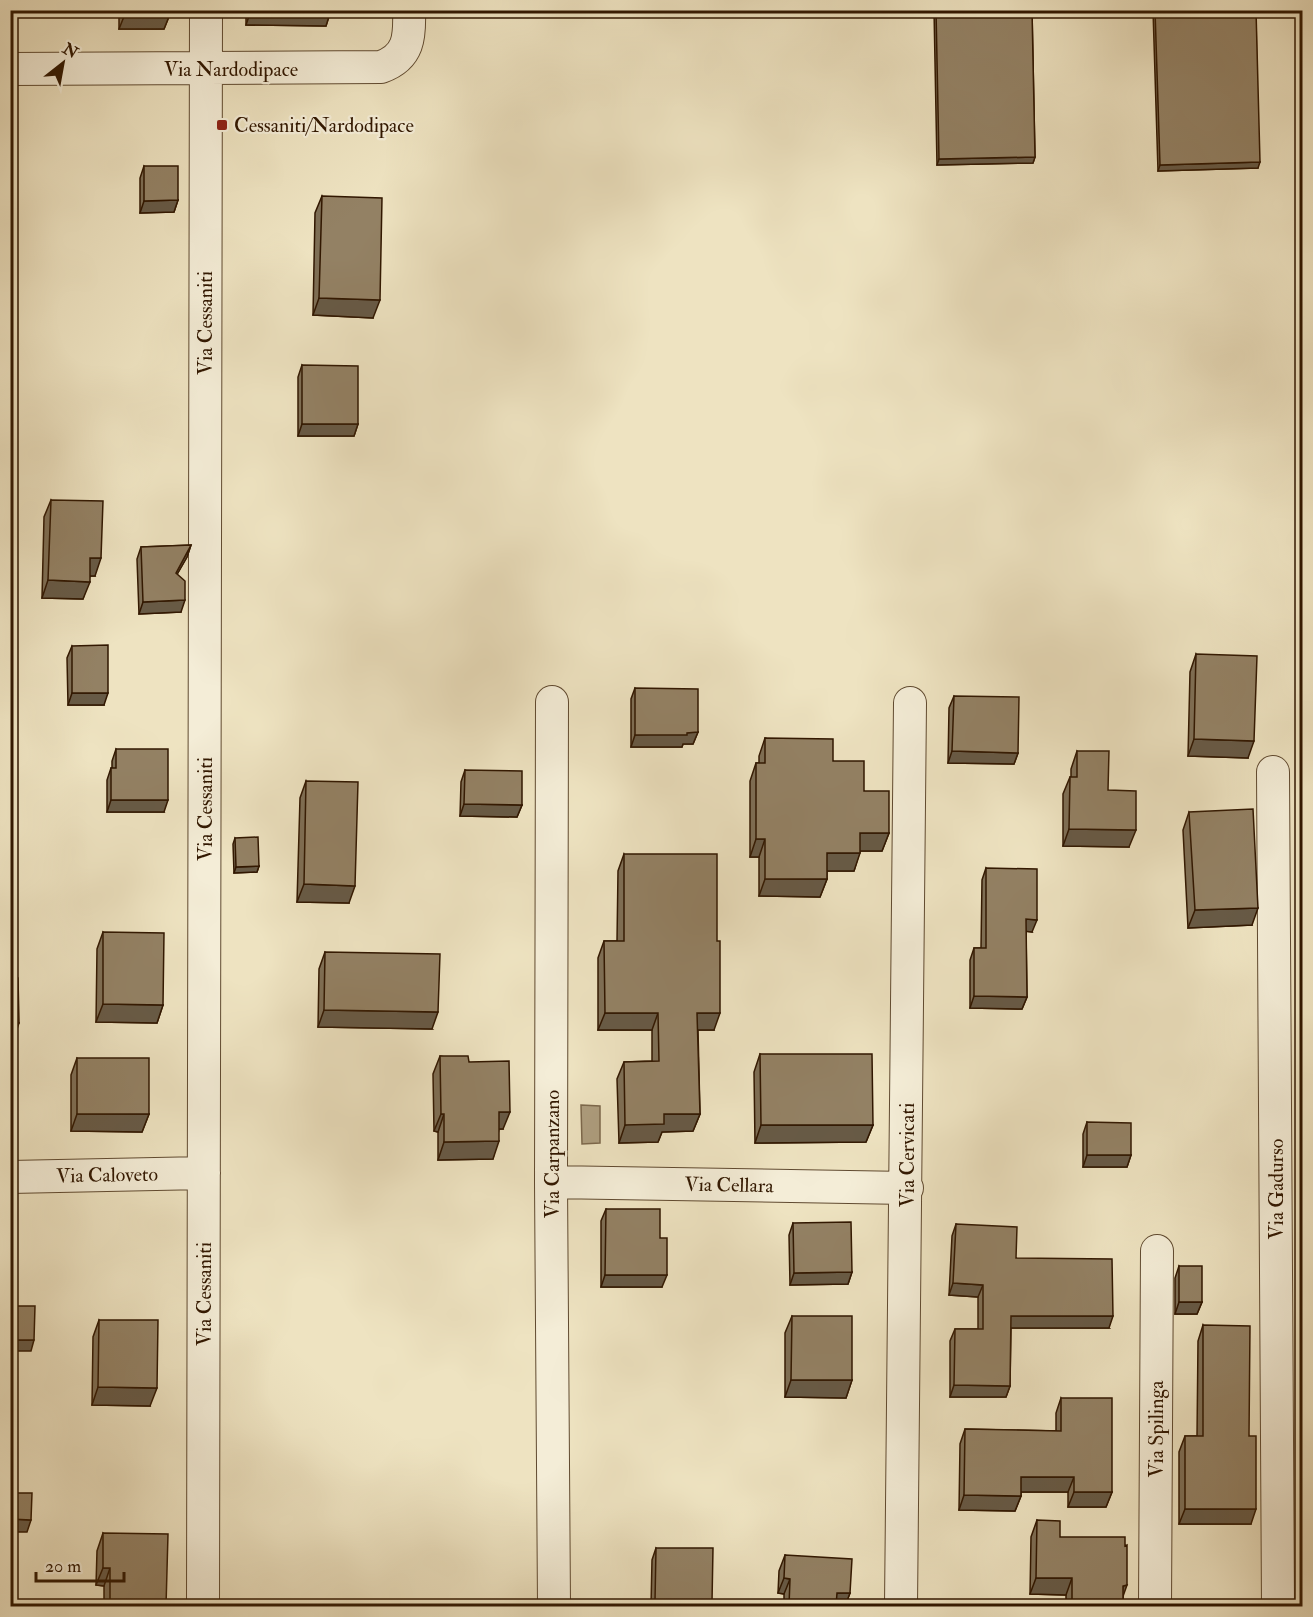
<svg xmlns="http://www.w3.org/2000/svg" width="1313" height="1617" viewBox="0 0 1313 1617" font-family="'IM FELL Double Pica',serif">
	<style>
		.water { fill: #ae9e7f; stroke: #7c684c; stroke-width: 1.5 }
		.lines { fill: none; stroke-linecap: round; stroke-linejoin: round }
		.street-casing { stroke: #604a30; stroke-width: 34 }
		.street { stroke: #f4edd7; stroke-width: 32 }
		.wall { fill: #7e6f56; stroke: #311700; stroke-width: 1.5 }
		.shaded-wall { fill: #675a46; stroke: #311700; stroke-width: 1.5 }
		.building { fill: #938164; stroke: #311700; stroke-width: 1.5 }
		.poi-dot { fill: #8f2418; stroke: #f4edd7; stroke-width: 2 }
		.labels { text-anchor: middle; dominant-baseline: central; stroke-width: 4.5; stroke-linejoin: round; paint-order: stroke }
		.street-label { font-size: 20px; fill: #311700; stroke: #f4edd7 }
		.poi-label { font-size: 20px; fill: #311700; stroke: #f4edd7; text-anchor: start }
	</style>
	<rect width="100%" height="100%" fill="#eee3c1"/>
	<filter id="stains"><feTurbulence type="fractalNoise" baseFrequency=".00333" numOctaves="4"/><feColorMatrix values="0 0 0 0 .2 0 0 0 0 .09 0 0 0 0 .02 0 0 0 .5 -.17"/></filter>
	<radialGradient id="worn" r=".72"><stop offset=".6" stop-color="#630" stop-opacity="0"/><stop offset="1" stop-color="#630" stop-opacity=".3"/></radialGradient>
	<path class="water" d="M581,1105L600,1106V1143L582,1144Z"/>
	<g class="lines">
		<defs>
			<path id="street" d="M10,69L381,67C409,57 410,37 409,10
				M552,702L551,1182L554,1606
				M1273,772L1278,1606
				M10,1177L204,1173
				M551,1182L907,1188
				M203,1606L206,10
				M901,1606L910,703
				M1155,1606L1157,1251"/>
		</defs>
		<use href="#street" class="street-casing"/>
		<use href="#street" class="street"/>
	</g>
	<path class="wall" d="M69,10H170V14L164,29H119V13H69Z
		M246,10H331L326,26L246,25Z
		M934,10H1032L1035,157L1033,163L937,165Z
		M1153,10H1256L1258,168L1158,171Z
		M144,166L178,200L174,212L140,213V178Z
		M322,196L373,318L313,315L315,213Z
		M302,365L358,424L354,436H298V377Z
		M51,500L95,576H90L83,599L42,598L44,517Z
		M191,545L187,557L177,574L181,612L139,614L137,559L141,547Z
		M72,646L104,705H68L67,658Z
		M1196,654L1248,758L1188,756L1190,672Z
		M635,688L698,732L693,744H683L682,747H631V699Z
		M954,696L1018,753L1014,764L948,763L949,708Z
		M765,738L833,761L864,791L889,833L882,851H860L854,871H827V879L820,897L759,896V857H750V781L756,763H759V756Z
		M116,749L164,812H107V780L111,768H112V761Z
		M1077,751L1108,790L1129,847L1063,846V794L1070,777H1071V769Z
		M465,770L522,805L517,817L460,816L461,782Z
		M306,781L349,903L297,902L300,798Z
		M1189,812L1252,925L1188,928L1183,830Z
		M235,838L259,866L257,872L234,873L233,844Z
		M624,854L714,1030H698L700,1114L693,1131L662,1132L658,1142L619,1143L617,1079L624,1062L652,1061V1030H598V958L604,941H617L618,871Z
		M986,868L1032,932L1026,931L1027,997L1022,1009L970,1008V960L974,948H981L982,880Z
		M103,932L163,1005L157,1023L96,1022L97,949Z
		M325,952L432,1029L318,1027L319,969Z
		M760,1054L873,1125L866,1142L755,1143L754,1072Z
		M440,1056L469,1062L503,1129H499L493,1159L438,1160V1132L434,1131L433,1074Z
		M77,1058L149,1114L142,1132L71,1131V1075Z
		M1087,1122L1131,1155L1127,1167H1083V1134Z
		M606,1209L660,1238L662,1287H601V1221Z
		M793,1223L852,1272L848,1284L790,1285L789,1235Z
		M956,1224L1016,1258L1109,1328H1011L1010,1386L1006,1397H950V1341L955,1329H978V1297L949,1295L952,1236Z
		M1179,1266L1202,1302L1197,1314H1175V1278Z
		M792,1316L852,1380L846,1398L785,1397V1333Z
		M99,1320L150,1406L92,1405L93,1337Z
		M1203,1325L1249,1436L1251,1524H1179V1452L1185,1436H1197L1198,1341Z
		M1061,1398L1112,1492L1106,1507H1068V1492H1021V1496L1015,1511L959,1510L960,1444L965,1429L1056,1431V1413Z
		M1037,1520L1060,1537L1123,1596V1606H1066V1595L1030,1594L1031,1537Z
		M103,1533L166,1606H104V1586L96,1585L97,1551Z
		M656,1548L710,1606H651L652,1560Z
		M785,1555L850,1593L845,1606H784V1594L778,1593L779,1571Z"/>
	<path class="shaded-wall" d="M70,10H120L119,13H69Z
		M251,10H331L326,26L246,25Z
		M125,14H170L164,29H119Z
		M1035,157L1033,163L937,165L939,159Z
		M1260,162L1258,168L1158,171L1160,165Z
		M178,200L174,212L140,213L144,201Z
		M319,298L380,300L373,318L313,315Z
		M302,424H358L354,436H298Z
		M191,545L187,557L171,585L176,573Z
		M90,558H101L95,576H84Z
		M48,580L90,582L83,599L42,598Z
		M185,600L181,612L139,614L143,602Z
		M72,693H108L104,705H68Z
		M698,732L693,744H683L682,747H631L635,735Z
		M1194,739L1254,741L1248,758L1188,756Z
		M952,751L1018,753L1014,764L948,763Z
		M111,800H168L164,812H107Z
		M10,803H15L10,815Z
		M464,804L522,805L517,817L460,816Z
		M1069,829L1136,830L1129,847L1063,846Z
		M860,833H889L882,851H853Z
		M756,839H765L759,857H750Z
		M827,853H860L854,871H821Z
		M259,866L257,872L234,873L236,867Z
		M765,879H827L820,897L759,896Z
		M304,884L355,886L349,903L297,902Z
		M1258,908L1252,925L1188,928L1195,910Z
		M1026,919L1037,920L1032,932L1022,931Z
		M974,996L1027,997L1022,1009L970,1008Z
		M103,1004L163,1005L157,1023L96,1022Z
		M324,1010L438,1012L432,1029L318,1027Z
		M605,1013H658L652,1030H598Z
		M697,1013H720L714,1030H691Z
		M10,1023H19L15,1035H10Z
		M499,1112H510L503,1129H492Z
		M77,1114H149L142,1132L71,1131Z
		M441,1114H444L438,1132L434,1131Z
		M664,1114H700L693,1131L662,1132L658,1142L619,1143L625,1125Z
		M761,1125H873L866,1142L755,1143Z
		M499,1141L493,1159L438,1160L444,1142Z
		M1087,1155H1131L1127,1167H1083Z
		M852,1272L848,1284L790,1285L794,1273Z
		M605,1275H667L662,1287H601Z
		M953,1283L983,1285L978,1297L949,1295Z
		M1179,1302H1202L1197,1314H1175Z
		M1011,1316H1113L1109,1328H1006Z
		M14,1340H34L31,1351H10Z
		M791,1380H852L846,1398L785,1397Z
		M954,1385L1010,1386L1006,1397H950Z
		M98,1387L157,1388L150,1406L92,1405Z
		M10,1397H15L10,1408Z
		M1021,1477H1074L1068,1492H1016Z
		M1074,1492H1112L1106,1507H1068Z
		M964,1495L1021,1496L1015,1511L959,1510Z
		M1185,1509H1256L1251,1524H1179Z
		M10,1519L31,1520L27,1532H10Z
		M103,1568H110L104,1586L96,1585Z
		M784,1578L790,1579L784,1594L778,1593Z
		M1036,1578H1072L1066,1595L1030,1594Z
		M1127,1585L1121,1602L1123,1586Z
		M837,1593H850L845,1606H832Z
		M655,1601L712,1602L710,1606H653Z
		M110,1605L166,1606H109Z"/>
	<path class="building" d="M125,10H170V14H125Z
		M936,10H1032L1035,157L939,159Z
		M1155,10H1256L1260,162L1160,165Z
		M144,166H178V200L144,201Z
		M322,196L382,198L380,300L319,298Z
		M302,365L358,366V424H302Z
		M51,500L103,501L101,558H90V582L48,580Z
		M191,545L176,573L185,581V600L143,602L141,547Z
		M108,645V693H72V646Z
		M1196,654L1257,656L1254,741L1194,739Z
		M635,688L698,689V732L687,733V735H635Z
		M954,696L1019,697L1018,753L952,751Z
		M10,706H14L15,803H10Z
		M765,738L833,739V761H864V791H889V833H860V853H827V879H765V839H756V763H765Z
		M116,749H168V800H111V768H116Z
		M1077,751H1109L1108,790L1136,791V830L1069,829L1070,777H1077Z
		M465,770L522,771V805L464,804Z
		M306,781L358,782L355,886L304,884Z
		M1253,809L1258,908L1195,910L1189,812Z
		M258,837L259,866L236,867L235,838Z
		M624,854H717V941H720V1013H697L700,1114H664V1124L625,1125L624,1062L659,1061L658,1013H605L604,941H624Z
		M986,868L1037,869V920L1026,919L1027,997L974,996V948H986Z
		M103,932L164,933L163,1005L103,1004Z
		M325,952L440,954L438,1012L324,1010Z
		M10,978H18L19,1023H10Z
		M760,1054H872L873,1125H761Z
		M440,1056H468L469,1062L509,1061L510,1112H499V1141L444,1142V1114H441Z
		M77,1058H149V1114H77Z
		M1087,1122L1131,1123V1155H1087Z
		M606,1209H660V1238H667V1275H605Z
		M851,1222L852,1272L794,1273L793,1223Z
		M956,1224L1017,1227L1016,1258L1112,1259L1113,1316H1011L1010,1386L954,1385L955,1329H983V1285L953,1283Z
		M1179,1266H1202V1302H1179Z
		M10,1306H35L34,1340H14L15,1397H10Z
		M792,1316H852V1380H791Z
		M99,1320H158L157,1388L98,1387Z
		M1203,1325L1250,1326L1249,1436H1256V1509H1185V1436H1203Z
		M1061,1398H1112V1492H1074V1477H1021V1496L964,1495L965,1429L1061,1431Z
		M10,1493H32L31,1520L10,1519Z
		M1037,1520L1060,1521V1537H1125V1546L1127,1545V1585L1123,1586V1606H1072V1578H1036Z
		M103,1533L168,1534L166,1606L110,1605V1568H103Z
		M656,1548H713L712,1602L655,1601Z
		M785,1555L852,1559L850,1593H837L836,1606H789L790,1579L784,1578Z
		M1189,1600L1256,1601V1606H1189Z"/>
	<rect class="poi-dot" x="216" y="119" width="12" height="12" rx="3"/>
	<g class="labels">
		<g class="street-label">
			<text x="231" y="69">Via Nardodipace</text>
			<text transform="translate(205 323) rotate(-90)">Via Cessaniti</text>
			<text transform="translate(205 809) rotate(-90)">Via Cessaniti</text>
			<text transform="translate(552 1154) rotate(-90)">Via Carpanzano</text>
			<text transform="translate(907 1155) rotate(-90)">Via Cervicati</text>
			<text transform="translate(107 1175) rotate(-1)">Via Caloveto</text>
			<text transform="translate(729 1185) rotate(1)">Via Cellara</text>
			<text transform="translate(1276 1189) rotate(-90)">Via Gadurso</text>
			<text transform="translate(204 1294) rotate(-90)">Via Cessaniti</text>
			<text transform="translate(1156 1429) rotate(-90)">Via Spilinga</text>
		</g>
		<g class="poi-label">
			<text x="234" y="125">Cessaniti/Nardodipace</text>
		</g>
	</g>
	<rect width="1313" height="1617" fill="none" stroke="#eee3c1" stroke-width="36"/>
	<rect x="12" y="12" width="1289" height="1593" fill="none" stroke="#311700" stroke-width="3"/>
	<rect x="18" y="18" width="1277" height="1581" fill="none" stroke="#311700" stroke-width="1.5"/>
	<g transform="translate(63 63) rotate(31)" stroke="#f4edd7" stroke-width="4.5" paint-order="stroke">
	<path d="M0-4.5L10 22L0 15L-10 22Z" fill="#311700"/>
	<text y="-9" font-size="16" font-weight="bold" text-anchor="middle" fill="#311700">N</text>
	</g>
	<path d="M36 1572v9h88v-9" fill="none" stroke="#311700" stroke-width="3"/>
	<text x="45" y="1572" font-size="18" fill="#311700" stroke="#f4edd7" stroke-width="4.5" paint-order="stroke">20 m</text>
	<rect width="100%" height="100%" filter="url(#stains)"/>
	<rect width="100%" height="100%" fill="url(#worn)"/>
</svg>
